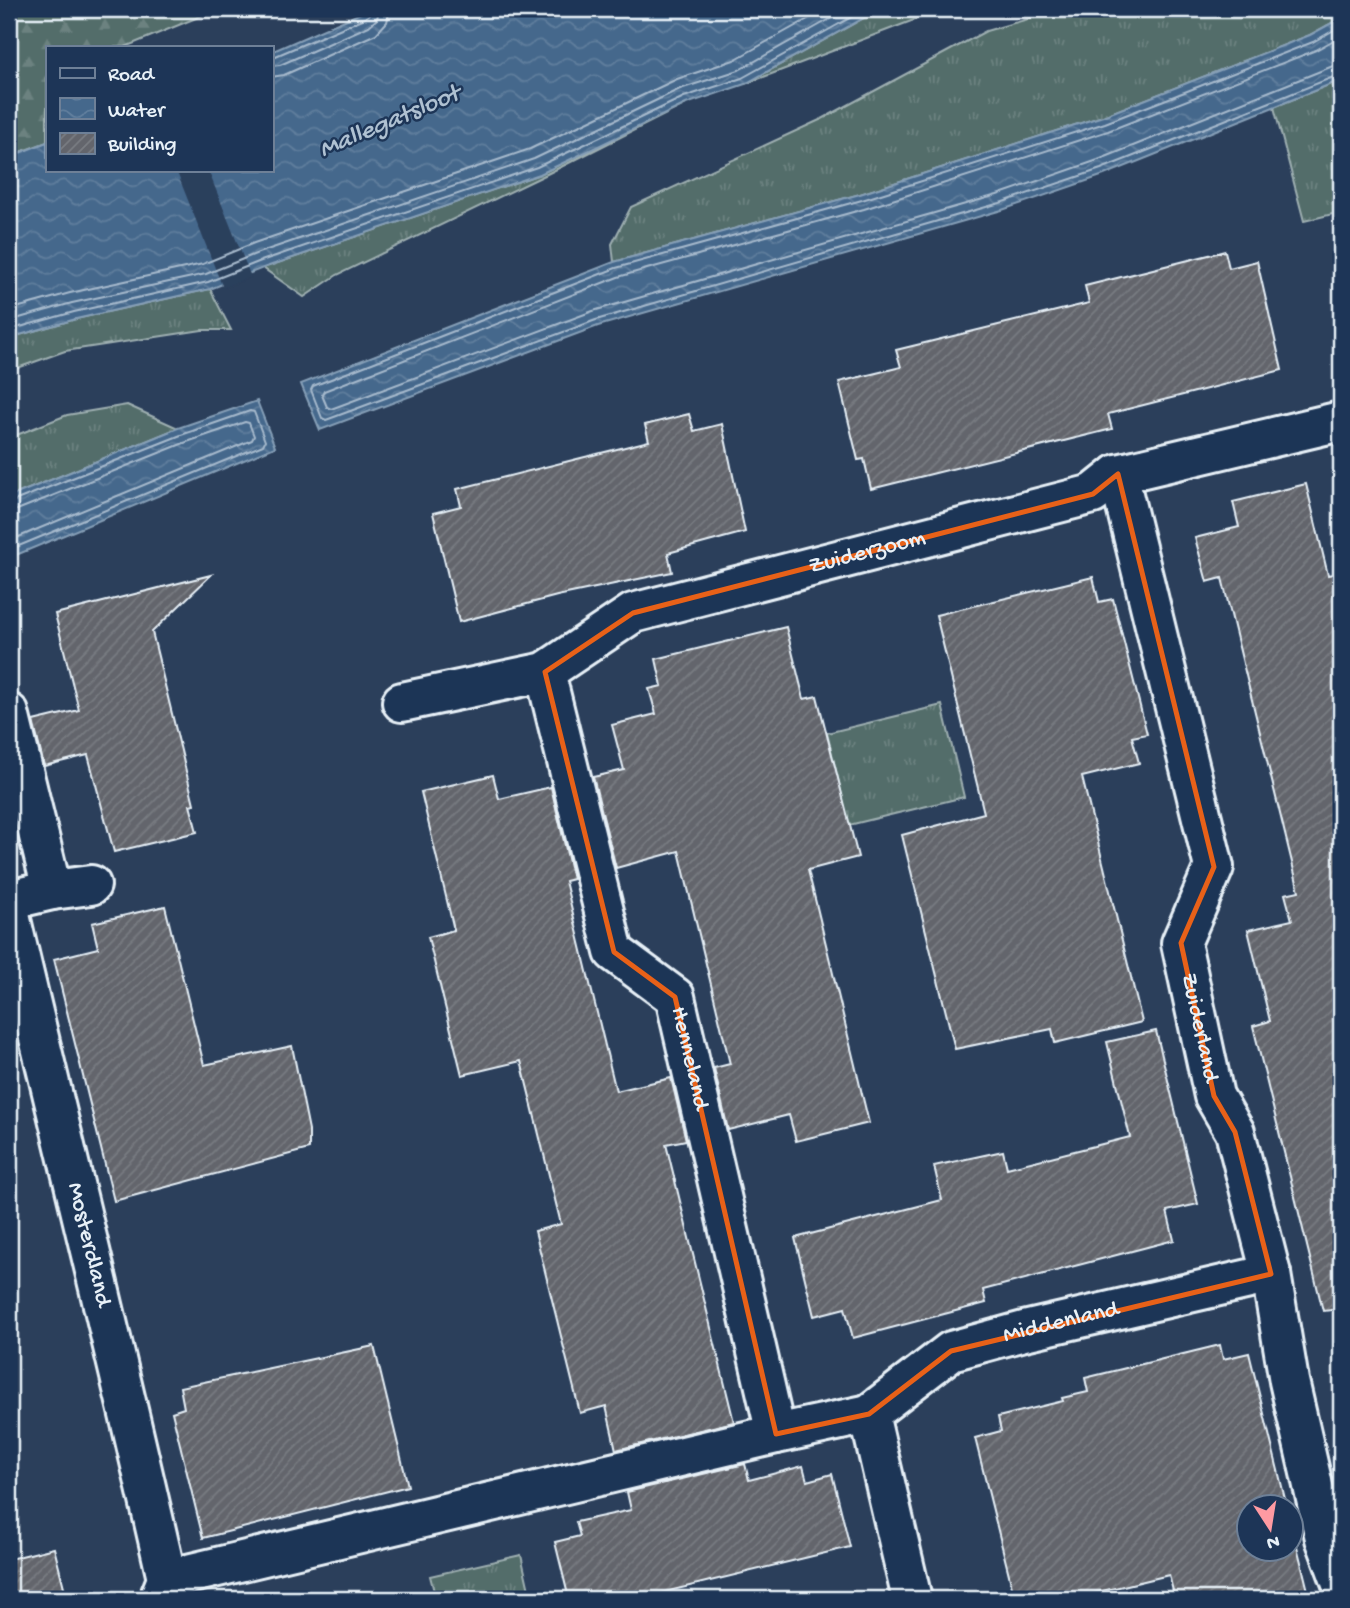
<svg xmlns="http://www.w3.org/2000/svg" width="1350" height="1608" viewBox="0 0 1350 1608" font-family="'Gochi Hand',sans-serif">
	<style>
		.grass { fill: url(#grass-tufts); stroke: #9eafb1; stroke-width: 2 }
		.forest { fill: url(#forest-firs); stroke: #9eafb1; stroke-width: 2 }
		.water { fill: url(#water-waves); stroke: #869fb7; stroke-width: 2 }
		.pier { fill: #2b3f5b }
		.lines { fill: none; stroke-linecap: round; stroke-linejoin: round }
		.shore { stroke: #a7bacd; stroke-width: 2 }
		.building { fill: url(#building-hatch); stroke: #e8f1f8; stroke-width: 2 }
		.minor-casing { stroke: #e8f1f8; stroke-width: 44 }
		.minor { stroke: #1d3557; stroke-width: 38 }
		.marked { fill: none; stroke: #e86118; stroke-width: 5; stroke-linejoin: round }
		.labels { text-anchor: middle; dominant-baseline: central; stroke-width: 5; stroke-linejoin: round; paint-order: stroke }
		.street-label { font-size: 24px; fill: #e8f1f8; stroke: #1d3557 }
		.water-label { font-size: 26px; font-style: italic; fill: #afc1d2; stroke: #1d3557 }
	</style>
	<defs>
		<pattern id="grass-tufts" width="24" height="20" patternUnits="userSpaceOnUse" patternTransform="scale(1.75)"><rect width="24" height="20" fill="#536d6a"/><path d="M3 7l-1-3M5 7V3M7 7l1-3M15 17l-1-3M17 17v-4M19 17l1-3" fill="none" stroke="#6c8280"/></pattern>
		<pattern id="forest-firs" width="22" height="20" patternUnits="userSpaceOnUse" patternTransform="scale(1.75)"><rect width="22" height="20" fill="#536d6a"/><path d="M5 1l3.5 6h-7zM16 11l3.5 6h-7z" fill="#6c8280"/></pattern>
		<pattern id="water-waves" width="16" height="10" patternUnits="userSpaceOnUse" patternTransform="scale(1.75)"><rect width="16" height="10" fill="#45688c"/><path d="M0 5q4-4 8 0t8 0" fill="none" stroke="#607e9d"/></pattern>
		<pattern id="building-hatch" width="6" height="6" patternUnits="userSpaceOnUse" patternTransform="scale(1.75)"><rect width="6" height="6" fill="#63656c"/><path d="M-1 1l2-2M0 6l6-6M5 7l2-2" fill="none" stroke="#797c82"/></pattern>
	</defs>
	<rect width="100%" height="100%" fill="#2b3f5b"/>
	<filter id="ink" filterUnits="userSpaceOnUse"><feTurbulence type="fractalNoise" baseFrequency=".0143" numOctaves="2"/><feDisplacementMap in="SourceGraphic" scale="14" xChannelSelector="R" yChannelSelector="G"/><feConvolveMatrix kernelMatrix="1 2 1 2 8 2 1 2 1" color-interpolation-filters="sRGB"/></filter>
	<g filter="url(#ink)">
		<path class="grass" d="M880,9H943L745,84Z
			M1063,9H1341V18L1310,35L1103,116L860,194L614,262L612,244L631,207L824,118L986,31Z
			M1341,80V212L1304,221L1274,107Z
			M686,104L545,175L337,275L304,297L263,268L540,174Z
			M210,289L231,330H202L65,351L9,371V338L76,319Z
			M127,405L178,428L9,497V438L67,415Z
			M942,705L964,797L849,825L827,733Z
			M521,1555L531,1599H436L430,1576Z"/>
		<path class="forest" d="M9,9H218L125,47H47V142L9,156Z"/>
		<path class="water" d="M370,9H880L745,84L686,104L540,174L263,268L210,289L76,319L9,338V157L47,142V170H271V52Z
			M1341,18V80L1104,175L1002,210L598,326L320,430L301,384L614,262L860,194L1103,116L1310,35Z
			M257,401L275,447L9,558V497L178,428Z"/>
		<path class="pier" d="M176,170H208L251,277L223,288Z"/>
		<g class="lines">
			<path class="shore" d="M1341,26L1313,42L1105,123L862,200L616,268L313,386L311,390L322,418L326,420L596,320L1000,203L1101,169L1341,74
				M1341,36L1316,50L1108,131L864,209L618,277L324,391L322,395L327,407L331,409L593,311L997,195L1098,160L1333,66L1341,65
				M271,58L365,18L370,14V9
				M271,66L280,65L369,26L377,19L379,9
				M271,77L284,75L376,34L387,22L390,9
				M9,310L70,293L203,264L254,243L530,149L677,79L734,60L826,9
				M9,321L72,303L206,274L258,253L534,159L680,89L739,70L848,9
				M9,330L74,312L208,282L261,261L537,167L684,97L742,78L866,9
				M9,503L181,435L250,411L254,412L265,441L263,445L9,550
				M9,511L17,510L184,443L245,422L249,423L254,436L252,440L9,541"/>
		</g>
		<path class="building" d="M1225,251L1229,268L1257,261L1282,370L1108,414L1112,429L871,489L864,459L858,460L839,382L901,367L896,350L1089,303L1085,286Z
			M689,414L694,431L722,424L745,532L668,553L672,572L557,596L459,622L433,513L461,506L457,489L649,441L645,425Z
			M1306,484L1328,575L1341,572V1309L1323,1311L1253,1026L1270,1021L1248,930L1292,920L1285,894L1299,891L1222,578L1207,582L1195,538L1239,527L1233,502Z
			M211,575L152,632L194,804L190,805L197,832L114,852L88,755L44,766L33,721L79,710L55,614Z
			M1093,577L1099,602L1113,599L1147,734L1132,737L1139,763L1082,777L1142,1022L1055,1043L1052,1029L955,1049L902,835L984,813L936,615Z
			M786,627L804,699L817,696L858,857L808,870L869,1123L796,1141L789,1115L728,1130L714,1068L730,1064L679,851L616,868L593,777L624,770L612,725L656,714L649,689L662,686L656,659Z
			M493,775L499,799L551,787L573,879L565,881L616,1091L671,1078L686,1140L666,1144L734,1422L616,1450L606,1406L580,1413L535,1231L561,1224L521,1061L462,1075L428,937L454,930L421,792Z
			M165,906L204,1065L292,1046L309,1130V1149L114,1201L54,959L98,948L92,923Z
			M1156,1031L1198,1204L1167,1211L1174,1240L983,1290L986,1303L853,1338L845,1308L814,1316L795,1238L942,1200L934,1166L1003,1151L1007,1168L1130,1137L1107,1042Z
			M1220,1345L1223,1359L1249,1353L1287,1507H1249V1549H1291V1522L1310,1599H1175L1169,1575L1069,1599H1015L975,1438L1001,1431L998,1417L1063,1401L1062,1398L1088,1392L1085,1378Z
			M374,1346L408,1486L203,1538L172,1412L184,1408L180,1387Z
			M745,1464L749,1480L803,1466L807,1481L832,1474L850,1547L636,1599H569L555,1542L580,1536L576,1522L631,1510L627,1492Z
			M54,1548L67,1599H9V1559Z"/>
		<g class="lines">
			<defs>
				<g id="minor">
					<path id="s1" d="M1118,474L1214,867L1181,943L1214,1096L1235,1132L1271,1274L1289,1381L1325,1538L1341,1581"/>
					<path id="s2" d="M545,672L614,952L675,997L776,1434"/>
					<path id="s3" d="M402,702L545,672L633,613L1093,494L1118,474L1341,421"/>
					<path d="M9,713L52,890L9,900"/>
					<path d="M52,890L91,885"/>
					<path id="s4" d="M9,911C61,1134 117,1356 167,1579L159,1599"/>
					<path id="s5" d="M869,1414L951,1351L1024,1331L1271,1274"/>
					<path d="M167,1579L776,1434L869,1414L912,1599"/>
				</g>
			</defs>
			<use href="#minor" class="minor-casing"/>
			<use href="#minor" class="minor"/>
		</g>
	</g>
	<path class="marked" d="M1118,474L1214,867L1181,943L1214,1096L1235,1132L1271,1274L951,1351L869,1414L776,1434L675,997L614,952L545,672L633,613L1093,494Z"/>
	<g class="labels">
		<g class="street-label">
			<text stroke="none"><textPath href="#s3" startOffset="494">Zuiderzoom</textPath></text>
			<text stroke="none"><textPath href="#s1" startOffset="574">Zuiderland</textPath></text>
			<text stroke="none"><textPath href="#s2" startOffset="427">Henneland</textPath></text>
			<text stroke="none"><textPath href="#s4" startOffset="343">Mosterdland</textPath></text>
			<text stroke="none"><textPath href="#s5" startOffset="217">Middenland</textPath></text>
		</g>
		<g class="water-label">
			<text transform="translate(390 123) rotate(-23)">Mallegatsloot</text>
		</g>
	</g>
	<rect width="1350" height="1608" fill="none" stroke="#1d3557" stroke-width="35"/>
	<rect x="18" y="18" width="1315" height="1573" fill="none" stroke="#e8f1f8" stroke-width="2.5" filter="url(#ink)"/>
	<rect x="46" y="46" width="228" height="126" fill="#1d3557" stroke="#6e8097" stroke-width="2"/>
	<rect x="60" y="68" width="35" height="10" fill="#1d3557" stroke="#6e8097" stroke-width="2"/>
	<text x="108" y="80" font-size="21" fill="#e8f1f8">Road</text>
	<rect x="60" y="98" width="35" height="21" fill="url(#water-waves)" stroke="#6e8097" stroke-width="2"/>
	<text x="108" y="116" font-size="21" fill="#e8f1f8">Water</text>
	<rect x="60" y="133" width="35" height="21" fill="url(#building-hatch)" stroke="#6e8097" stroke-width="2"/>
	<text x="108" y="150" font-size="21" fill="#e8f1f8">Building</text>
	<g transform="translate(1270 1528) rotate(168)"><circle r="33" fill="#1d3557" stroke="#6e8097" stroke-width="2"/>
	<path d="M0-5L12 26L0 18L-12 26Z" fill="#ff9aa2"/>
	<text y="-10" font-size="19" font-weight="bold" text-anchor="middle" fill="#e8f1f8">N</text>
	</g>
</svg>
